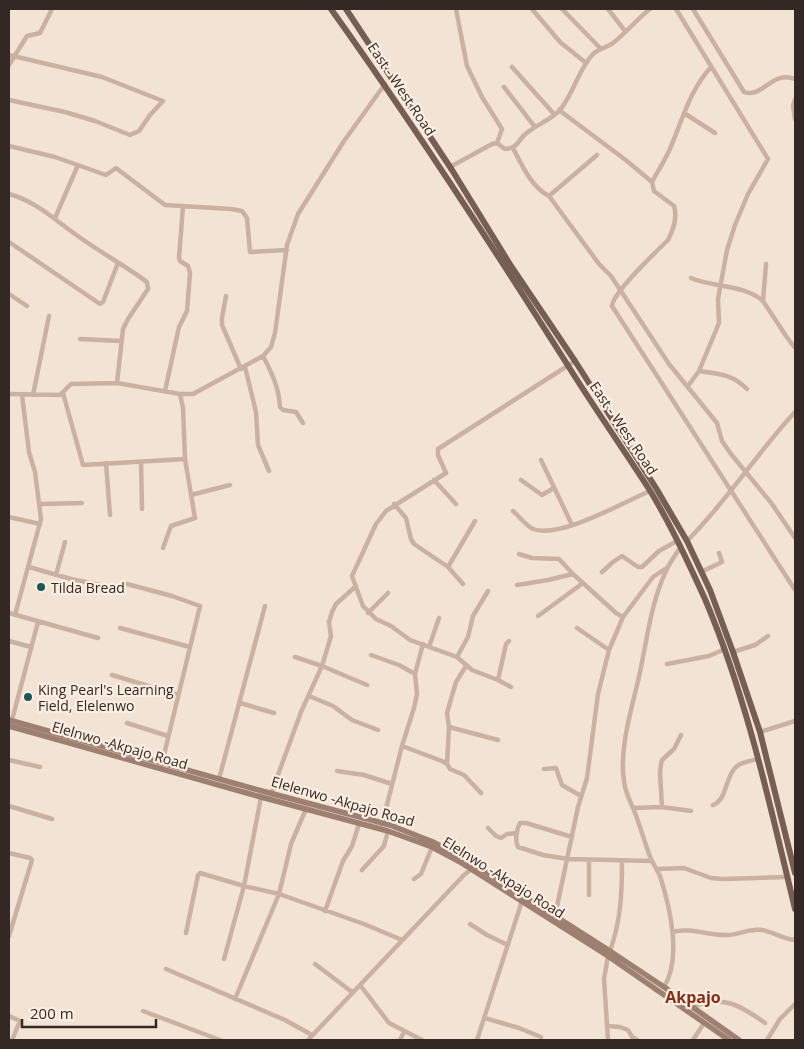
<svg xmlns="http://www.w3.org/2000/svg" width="804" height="1049" viewBox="0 0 804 1049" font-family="'Open Sans',sans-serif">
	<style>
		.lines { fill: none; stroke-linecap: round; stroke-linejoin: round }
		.minor { stroke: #cab1a1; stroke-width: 4.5 }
		.secondary { stroke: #9e8072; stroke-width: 5.5 }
		.primary { stroke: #775e54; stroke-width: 6 }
		.poi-dot { fill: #175758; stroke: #faede1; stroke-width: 2 }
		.labels { text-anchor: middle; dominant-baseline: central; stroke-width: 4.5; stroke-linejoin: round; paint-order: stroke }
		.street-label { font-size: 14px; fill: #342824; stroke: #faede1 }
		.poi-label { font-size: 14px; fill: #342824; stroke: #faede1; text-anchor: start }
		.quarter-label { font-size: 16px; font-weight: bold; fill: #882d18; stroke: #faede1 }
	</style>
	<rect width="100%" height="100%" fill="#f2e3d5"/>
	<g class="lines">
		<path class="minor" d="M456,9L467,66L482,97L502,129L497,143
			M532,9L560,42L586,63
			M562,9L601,49
			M608,9L625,31
			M676,9L768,159L748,194L735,225L727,250L718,299L719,323L699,371L688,386
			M693,9L744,92C762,99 772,70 795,79
			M9,55L102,77L163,101L150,115L139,131L130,135L95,121L65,112L9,100
			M9,65L27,36L40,33L52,9
			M512,67L554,114
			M504,87L535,127
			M795,99L793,106L795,119
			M559,110L627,161L652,182L654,191L674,206C678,218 673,230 668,240C656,252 613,292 612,306L795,590
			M684,113L715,133
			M9,146L55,157L106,175L116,168L165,205L231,209L242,211L247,218L250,252L287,250
			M513,148C522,165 531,187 549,196L597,155
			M450,167L492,144L497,143L505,149C520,148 517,139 528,132C538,124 552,119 560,110C574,93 578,70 593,54C599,48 607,48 613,43C626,33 637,19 650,9
			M652,182C657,172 664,162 669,151C682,122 689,91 711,67
			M9,194C35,201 54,219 75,234C98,251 124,265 147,282L148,289L128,319L123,329L117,383
			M549,196L599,264L611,276L669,364L717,423L722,441L731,454L772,504L795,538
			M55,218L78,165
			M9,242L100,304L103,302L118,263
			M691,278C714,288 743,284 763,301L786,336L795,348
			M9,294L27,306
			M226,296L222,318V325L241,369
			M763,301L766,264
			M80,339L121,341
			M263,356C272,373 279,388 280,407L283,410L296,412L303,423
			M245,367L256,412L258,445L269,471
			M699,371C719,374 732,374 747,389
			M165,391L179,327L187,311L190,273L188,266L180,261L179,258L183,206
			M63,393L83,465L185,459
			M9,394L60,395L71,384L117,383L180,394H193L263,356L271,347L275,333L287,245L298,214L344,141L385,84
			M33,395L49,316
			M541,460L572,525
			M141,462L142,509
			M106,463L110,515
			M434,480L456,504
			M521,480L542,495L554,488
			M191,495L230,485
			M40,504L82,503
			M394,504L406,518L411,539L414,544L448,567L463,584
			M513,511C519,516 526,526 533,529C560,539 624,502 650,491
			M9,517L40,524
			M687,541C727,501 757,453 795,412
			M163,548L171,526L195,518L185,459L183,408L180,394
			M519,554L532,558L559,559L573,574L616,613L623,617
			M29,567L71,579L105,586
			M448,567L475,521
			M602,572L613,562L622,556L638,567H642L659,551L677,541
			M701,572L722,562L719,553
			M56,575L65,542
			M127,584L172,596L200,606L162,763
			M517,585L548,580L573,574
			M9,613L98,638
			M368,613L388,593
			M15,615L41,519L35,472L29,452L22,395
			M538,616L583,583
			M120,628L190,647
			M577,628L609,650
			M9,641L31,647
			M429,647L439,618
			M733,652L755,645L768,636
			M371,655L399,665L415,674
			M295,657L322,666L367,685
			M457,657L468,637L473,616L488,591
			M667,664L709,656L725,649
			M112,675L178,695
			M498,680L506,644L509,641
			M511,687L498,680L472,670L457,657L410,640L391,626L376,619L363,606L352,576L376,524L386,511L446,473L438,455V449L575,361
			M309,696L333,706L352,720L378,730
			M240,703L274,713
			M12,720L38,622
			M127,723L168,736
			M449,727L498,740
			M760,732L795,721
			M402,746L442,761L447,764L450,769L464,775L481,793
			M9,760L40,767
			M447,764L449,727L447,713L456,682L466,666
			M544,769L556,768L562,785L581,796
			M337,771L364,775L392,784
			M219,779L265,606
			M271,794L301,712L322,666L331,636L329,622L332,612L336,604L355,587
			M713,805C727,800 725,778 735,768C740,762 750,761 758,759
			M9,806L52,819
			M662,807L660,773L661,764L662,760L674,749L681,735
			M633,808L662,807L691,811
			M382,824L402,746L414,708L417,694L415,674L423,644
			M488,828L496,836L501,838L507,834L517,833
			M572,837L526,823H520C516,830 515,841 518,847L543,855L568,859L652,861
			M9,853L30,858L32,860L9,936
			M657,869L684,868L711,878L723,879L787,877
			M362,870L384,846L388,831
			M414,879L421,874L432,847
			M589,895V860
			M325,911L343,861L352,846L359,824
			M555,916L578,807L587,778L598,694L609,650L623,617L653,577L668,567
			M470,924L487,935L508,945
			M673,932C690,927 710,936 727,935C739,935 749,928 762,930C773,932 783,939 795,940
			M186,933L198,875L200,873L244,886L279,894L364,924L402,940
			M610,951C621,920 622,893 622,861
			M224,959L244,886L261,797
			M315,964L352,992
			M166,969L285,1020L312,1035
			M360,985L389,1023L422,1040
			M664,987C682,958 670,907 660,876C657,870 654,865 651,859C645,844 641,828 635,813C631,802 625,793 624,781C619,750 631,711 638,681C647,643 650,602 668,567C671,561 676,554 680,548
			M235,999L279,894L291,844L306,809
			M693,1007C724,995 740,1005 765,1023
			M143,1011L220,1040
			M9,1016L20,1021L12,1040
			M485,1018L519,1028L541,1037
			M607,1026L620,1027L628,1030L632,1037L637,1040
			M308,1040L464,875L473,868
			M400,1040L404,1032
			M477,1040L522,901
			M608,1040L604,979L608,956
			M693,1040L704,1023
			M767,1040L780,1019L795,1004"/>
		<path class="secondary" d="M9,720L262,791L390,825L433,842L475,865L610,951L664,987L739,1040
			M9,726L261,797L388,831L432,847L460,862L608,956L729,1040"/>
		<path class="primary" d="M331,9C414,125 491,244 567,364C593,406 622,447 649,489C670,523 688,562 705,599C747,698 770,805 795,909
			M346,9L452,170L511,266L575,361L656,488L687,541L710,590L733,652L760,732L795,873"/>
	</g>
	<g class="poi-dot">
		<circle cx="41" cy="587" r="5"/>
		<circle cx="28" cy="697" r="5"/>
	</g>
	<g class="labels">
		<g class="street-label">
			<text transform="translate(402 89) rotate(56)">East - West Road</text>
			<text transform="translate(624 428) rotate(56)">East - West Road</text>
			<text transform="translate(120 745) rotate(16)">Elelnwo -Akpajo Road</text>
			<text transform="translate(343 801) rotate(16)">Elelenwo -Akpajo Road</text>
			<text transform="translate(504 877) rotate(32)">Elelnwo -Akpajo Road</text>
		</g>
		<g class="poi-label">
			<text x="51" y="587">Tilda Bread</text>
			<text x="38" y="689">King Pearl's Learning<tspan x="38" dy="16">Field, Elelenwo</tspan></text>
		</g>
		<g class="quarter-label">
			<text x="693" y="997">Akpajo</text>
		</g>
	</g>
	<rect width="804" height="1049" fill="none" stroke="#342824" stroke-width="20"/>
	<path d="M22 1019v8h134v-8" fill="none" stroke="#342824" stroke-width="2.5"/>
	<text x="30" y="1019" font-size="15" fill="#342824" stroke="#faede1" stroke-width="4" paint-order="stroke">200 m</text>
</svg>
